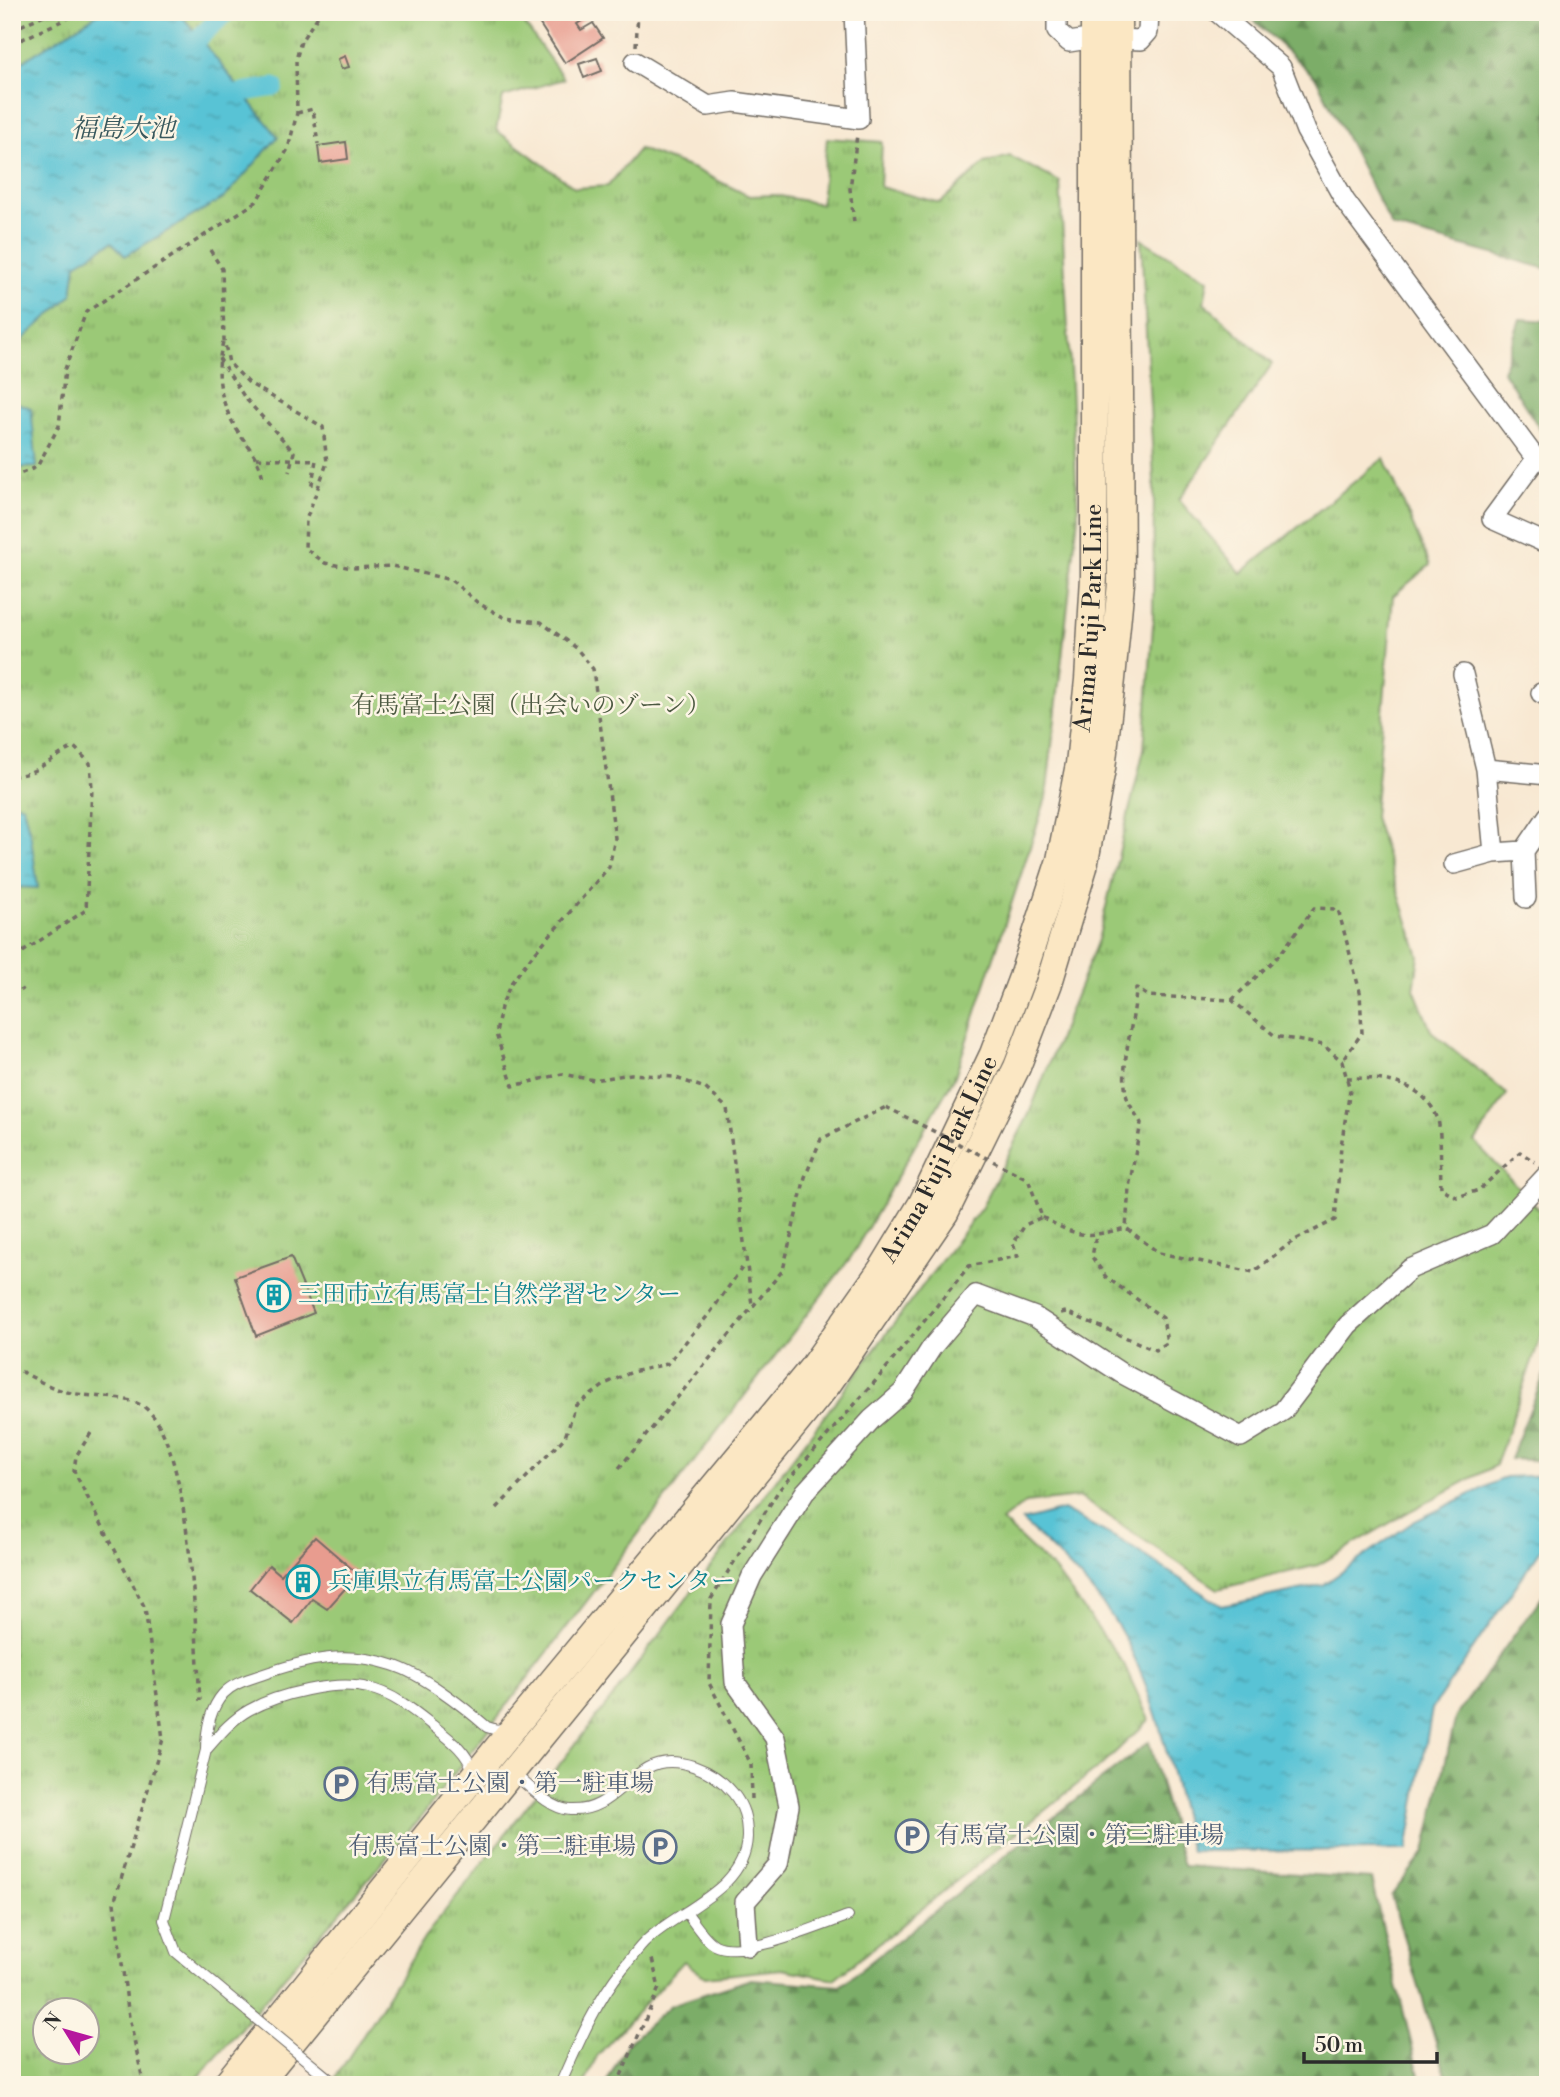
<svg xmlns="http://www.w3.org/2000/svg" width="1560" height="2097" viewBox="0 0 1560 2097" font-family="'Libre Bodoni','Noto Serif JP',serif">
	<style>
		.forest { fill: url(#forest-firs); stroke: #546c4a; stroke-width: 2 }
		.park { fill: url(#park-tufts); stroke: #637a51; stroke-width: 2; fill-rule: evenodd }
		.water { fill: url(#water-ripples); stroke: #427780; stroke-width: 2 }
		.lines { fill: none; stroke-linecap: round; stroke-linejoin: round }
		.canal { stroke: #59c3d5; stroke-width: 19 }
		.building { fill: #e89c8f }
		.service-casing { stroke: #736d65; stroke-width: 12 }
		.minor-casing { stroke: #736d65; stroke-width: 22 }
		.secondary-casing { stroke: #736d65; stroke-width: 29 }
		.path { stroke: #736d65; stroke-width: 3.5; stroke-dasharray: 5 5; stroke-linecap: butt }
		.service { stroke: #fff; stroke-width: 10 }
		.minor { stroke: #fff; stroke-width: 19 }
		.secondary { stroke: #fbe7c3; stroke-width: 26 }
		.service-bridge-casing { stroke: #736d65; stroke-width: 12; stroke-linecap: butt }
		.path-bridge { stroke: #736d65; stroke-width: 3.5; stroke-dasharray: 5 5; stroke-linecap: butt }
		.service-bridge { stroke: #fff; stroke-width: 10 }
		.labels { text-anchor: middle; dominant-baseline: central; stroke-width: 5; stroke-linejoin: round; paint-order: stroke }
		.street-label { font-size: 24px; fill: #2b2b2b; stroke: #fcf5e5 }
		.park-label { font-size: 24px; fill: #4d5a42; stroke: #fcf5e5 }
		.culture-label { font-size: 24px; fill: #0d838f; stroke: #fcf5e5; text-anchor: start }
		.service-label { font-size: 24px; fill: #4e5e75; stroke: #fcf5e5; text-anchor: start }
		.water-label { font-size: 26px; font-style: italic; fill: #39595e; stroke: #fcf5e5 }
	</style>
	<defs>
		<pattern id="forest-firs" width="22" height="20" patternUnits="userSpaceOnUse" patternTransform="scale(1.75)"><rect width="22" height="20" fill="#7cad68"/><path d="M5 1l3.5 6h-7zM16 11l3.5 6h-7z" fill="#668d56"/></pattern>
		<pattern id="park-tufts" width="24" height="20" patternUnits="userSpaceOnUse" patternTransform="scale(1.75)"><rect width="24" height="20" fill="#9bc977"/><path d="M3 7l-1-3M5 7V3M7 7l1-3M15 17l-1-3M17 17v-4M19 17l1-3" fill="none" stroke="#7fa362"/></pattern>
		<pattern id="water-ripples" width="26" height="14" patternUnits="userSpaceOnUse" patternTransform="scale(1.75)"><rect width="26" height="14" fill="#59c3d5"/><path d="M2 4q2-2 4 0t4 0M15 11q2-2 4 0t4 0" fill="none" stroke="#4a9fad"/></pattern>
	</defs>
	<rect width="100%" height="100%" fill="#fcf5e5"/>
	<filter id="ink" filterUnits="userSpaceOnUse"><feTurbulence type="fractalNoise" baseFrequency=".0143" numOctaves="2"/><feDisplacementMap in="SourceGraphic" scale="14" xChannelSelector="R" yChannelSelector="G"/><feConvolveMatrix kernelMatrix="1 2 1 2 8 2 1 2 1" color-interpolation-filters="sRGB"/></filter>
	<filter id="wash" filterUnits="userSpaceOnUse"><feTurbulence type="fractalNoise" baseFrequency=".00686" numOctaves="4" result="noise"/><feDisplacementMap in="SourceGraphic" scale="28" xChannelSelector="R" yChannelSelector="G"/><feGaussianBlur stdDeviation="1.57" result="paint"/><feColorMatrix in="noise" values="0 0 0 0 0 0 0 0 0 0 0 0 0 0 0 0 0 1.4 0 .05"/><feComposite in="paint" operator="in"/></filter>
	<g filter="url(#wash)">
		<rect width="100%" height="100%" fill="#f8e8d2"/>
		<path class="forest" d="M1245,12H1548V269L1392,227L1316,78Z
			M1520,319L1548,321V442L1503,371Z
			M1548,1365V1461L1510,1459L1545,1373Z
			M1548,1588V2085H1449L1391,1896L1425,1852L1456,1716Z
			M1149,1742L1183,1866L1371,1879L1419,2075L1412,2085H605L627,2044L671,2005L751,1979L840,1986Z"/>
		<path class="park" d="M12,12H516L564,79L503,97L496,130L575,188L608,186L639,149L694,169L749,196L775,195L821,204L827,138L882,142L880,187L940,203L985,163L1010,156L1060,182L1078,516L1046,798L955,1076L851,1257L421,1817L192,2085H12ZM46,2010H88V2052H46Z
			M1141,239L1208,280L1204,303L1272,364L1179,500L1241,573L1384,458L1430,565L1393,596L1374,817L1419,956L1414,989L1431,1031L1507,1094L1475,1142L1548,1219V1315L1496,1465L1412,1510L1318,1565L1218,1589L1079,1497L1025,1503L1002,1521L1056,1572L1124,1664L1149,1720L1104,1763L834,1979L782,1969L705,1977L684,1961L597,2056L584,2085H331L427,1934L617,1691L982,1207L1029,1114L1098,940L1144,749L1153,625L1154,481Z"/>
		<path class="water" d="M101,12H179L278,137L225,197L125,256L112,242L76,264L72,295L12,349V68Z
			M12,401L31,408L37,467L12,468Z
			M12,802L23,806L31,838L38,888L12,887Z
			M1548,1475V1539L1432,1709L1407,1850L1191,1851C1173,1780 1160,1708 1127,1642C1103,1595 1060,1557 1022,1521L1063,1510L1122,1541L1222,1606L1323,1585L1413,1522L1506,1477Z"/>
		<g class="lines">
			<path class="canal" d="M196,40L227,12
				M243,92L274,87"/>
		</g>
		<g id="blocks">
			<path class="building" d="M532,12H590L591,15L577,24L581,30L593,23L603,38L565,63Z
				M345,56L349,67L341,69L338,59Z
				M597,58L602,71L584,78L579,64Z
				M346,142L348,159L320,163L318,146Z
				M291,1257L314,1313L256,1336L235,1277Z
				M315,1537L358,1574L327,1609L312,1599L293,1623L250,1589L269,1565L281,1575Z"/>
		</g>
	</g>
	<g filter="url(#ink)">
		<use href="#blocks" fill-opacity="0" stroke="#736d65" stroke-width="2"/>
		<g class="lines">
			<defs>
				<path id="service" d="M206,1750C219,1735 231,1720 249,1710C278,1694 335,1680 368,1688C392,1693 413,1710 432,1725C450,1739 467,1751 474,1773
					M513,1773C528,1785 550,1809 570,1810C605,1812 620,1784 647,1768C675,1752 715,1771 733,1793C744,1807 747,1819 747,1837C745,1890 680,1909 647,1940C638,1948 631,1959 623,1968C595,2003 578,2044 560,2085
					M686,1912C694,1922 704,1939 715,1945C743,1959 818,1926 848,1916
					M248,2012L176,1952L164,1920L206,1750C206,1731 210,1709 223,1694C233,1683 247,1680 261,1675C306,1659 345,1650 392,1665C422,1674 463,1706 487,1727L497,1730L506,1728"/>
				<path id="minor" d="M1057,12V31L1069,42L1095,38L1141,40L1148,32L1149,12
					M1217,12L1281,67L1306,131L1345,201L1536,459L1492,519L1548,544
					M635,62L708,106L734,102L859,119L854,12
					M1463,674L1486,769L1548,775
					M1541,693L1548,697
					M1486,769L1494,853
					M1454,864L1494,853L1524,851
					M1526,898L1524,851L1548,816
					M748,1946L745,1902L778,1864L789,1806L775,1738L735,1682L731,1624L752,1576L805,1492L872,1419L903,1392L932,1347L976,1295L1035,1317L1121,1373L1241,1437L1283,1411L1348,1325L1410,1269L1492,1234L1548,1174"/>
				<g id="secondary">
					<path id="s1" d="M225,2085L515,1726L811,1369L883,1267L922,1203L993,1054L1022,977L1060,860L1079,764L1088,680L1094,577V12"/>
					<path d="M257,2085L828,1384L945,1213L1017,1067L1049,983L1084,867L1102,769L1112,679L1121,583L1118,12"/>
				</g>
			</defs>
			<use href="#service" class="service-casing"/>
			<use href="#minor" class="minor-casing"/>
			<use href="#secondary" class="secondary-casing"/>
			<path class="path" d="M1539,12L1548,17
				M12,30L50,12
				M12,44L81,12
				M636,46L638,12
				M297,113L313,109L318,144
				M854,222L850,189L857,135
				M210,250L222,269L224,340L229,363L249,383L323,427L327,463L306,520L305,548L325,563L352,568L392,566L451,580L478,603L505,618L541,622L577,649L593,669L615,838L609,867L531,957L511,983L501,1007L496,1034L513,1086L562,1074L594,1080L631,1074L673,1077L705,1088L727,1108L752,1305
				M223,342C214,376 221,407 241,436C251,450 260,461 263,479
				M219,358L245,398L294,452L289,472
				M257,458L316,460L311,490
				M12,477L37,467L59,426L65,369L86,312L256,202L288,149L297,113L296,60L301,41L321,12
				M12,776C37,775 52,757 74,747L90,763L92,788L86,910L12,959
				M12,996L23,989
				M1232,1000L1281,953L1314,908L1338,909L1360,992L1362,1033L1342,1061
				M1347,1078C1380,1078 1422,1080 1437,1117C1442,1127 1440,1173 1441,1188L1457,1197L1479,1190L1520,1152L1535,1162
				M1042,1217C1079,1238 1085,1238 1126,1228L1159,1253L1253,1272L1293,1241L1335,1220L1341,1146L1350,1090L1342,1061L1323,1045L1275,1036L1232,1000L1148,996L1136,988C1135,1024 1120,1058 1126,1094C1128,1104 1136,1114 1141,1123L1129,1187L1126,1228
				M1061,1313L1066,1312L1155,1350L1167,1343L1163,1318L1106,1277L1092,1257L1096,1235
				M12,1367C28,1374 44,1385 60,1390C82,1398 121,1395 139,1404C192,1428 196,1645 200,1701
				M91,1433L76,1456L74,1471L145,1608L163,1739L114,1903L129,2017L144,2085
				M619,1468L783,1270L805,1177L821,1139L886,1107
				M497,1508L565,1437L576,1406L607,1383L632,1372L667,1364L710,1313L744,1265
				M752,1799L751,1764L709,1683L711,1599L779,1490L879,1377L969,1266L1018,1256L1013,1244L1025,1225L1042,1217L1028,1179
				M617,2085L659,1988L651,1955"/>
			<use href="#service" class="service"/>
			<use href="#minor" class="minor"/>
			<use href="#secondary" class="secondary"/>
			<defs>
				<path id="service-bridge" d="M248,2012L334,2083"/>
			</defs>
			<use href="#service-bridge" class="service-bridge-casing"/>
			<path class="path-bridge" d="M886,1107L1028,1179"/>
			<use href="#service-bridge" class="service-bridge"/>
		</g>
	</g>
	<defs>
		<symbol id="building-ring" viewBox="-11 -11 22 22"><circle r="9.5" fill="#fcf5e5" stroke="#0f9aa8" stroke-width="1.5"/><path d="M-4-6H4V6H1V3H-1V6H-4ZM-2.5-4.3h1.7v1.8h-1.7ZM.8-4.3h1.7v1.8H.8ZM-2.5-1h1.7V.8h-1.7ZM.8-1h1.7V.8H.8Z" fill="#0f9aa8"/></symbol>
		<symbol id="parking-ring" viewBox="-11 -11 22 22"><circle r="9.5" fill="#fcf5e5" stroke="#5c6f8a" stroke-width="1.5"/><path d="M-3.5-5.5H1a3.5 3.5 0 0 1 0 7H-1V5.5H-3.5ZM-1-3.4V-.6H.8a1.4 1.4 0 0 0 0-2.8Z" fill="#5c6f8a"/></symbol>
	</defs>
	<g fill-rule="evenodd">
		<use href="#building-ring" x="255" y="1276" width="38" height="38"/>
		<use href="#building-ring" x="284" y="1563" width="38" height="38"/>
		<use href="#parking-ring" x="322" y="1765" width="38" height="38"/>
		<use href="#parking-ring" x="893" y="1817" width="38" height="38"/>
		<use href="#parking-ring" x="641" y="1828" width="38" height="38"/>
	</g>
	<g class="labels">
		<g class="street-label">
			<text stroke="none"><textPath href="#s1" startOffset="1740">Arima Fuji Park Line</textPath></text>
			<text stroke="none"><textPath href="#s1" startOffset="1172">Arima Fuji Park Line</textPath></text>
		</g>
		<g class="park-label">
			<text x="531" y="706">有馬富士公園（出会いのゾーン）</text>
		</g>
		<g class="culture-label">
			<text x="298" y="1295">三田市立有馬富士自然学習センター</text>
			<text x="328" y="1582">兵庫県立有馬富士公園パークセンター</text>
		</g>
		<g class="service-label">
			<text x="366" y="1784">有馬富士公園・第一駐車場</text>
			<text x="936" y="1836">有馬富士公園・第三駐車場</text>
			<text x="636" y="1847" text-anchor="end">有馬富士公園・第二駐車場</text>
		</g>
		<g class="water-label">
			<text x="123" y="129">福島大池</text>
		</g>
	</g>
	<rect width="1560" height="2097" fill="none" stroke="#fcf5e5" stroke-width="42"/>
	<g transform="translate(66 2031) rotate(307)"><circle r="33" fill="#fcf5e5" stroke="#a8a49b" stroke-width="2"/>
	<path d="M0-5L12 26L0 18L-12 26Z" fill="#b5179e"/>
	<text y="-10" font-size="19" font-weight="bold" text-anchor="middle" fill="#2b2b2b">N</text>
	</g>
	<path d="M1304 2052v10h133v-10" fill="none" stroke="#2b2b2b" stroke-width="3.5"/>
	<text x="1315" y="2052" font-size="21" fill="#2b2b2b" stroke="#fcf5e5" stroke-width="5" paint-order="stroke">50 m</text>
</svg>
